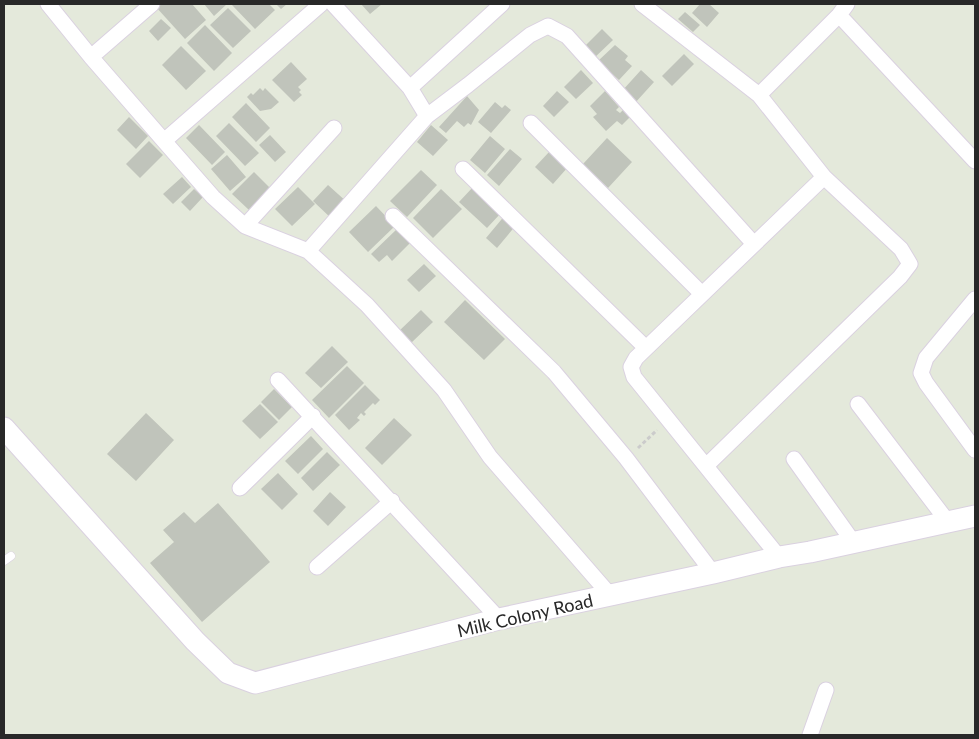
<svg xmlns="http://www.w3.org/2000/svg" width="979" height="739" viewBox="0 0 979 739" font-family="Lato,sans-serif">
	<style>
		.building { fill: #c0c4bb }
		.lines { fill: none; stroke-linecap: round; stroke-linejoin: round }
		.lane-casing { stroke: #dad1e0; stroke-width: 9 }
		.street-casing { stroke: #dad1e0; stroke-width: 17 }
		.secondary-casing { stroke: #dad1e0; stroke-width: 23 }
		.path { stroke: #cbcbcb; stroke-width: 3; stroke-dasharray: 4 2.5; stroke-linecap: butt }
		.lane { stroke: #fff; stroke-width: 8 }
		.street { stroke: #fff; stroke-width: 15 }
		.secondary { stroke: #fff; stroke-width: 21 }
		.labels { text-anchor: middle; dominant-baseline: central; stroke-width: 4; stroke-linejoin: round; paint-order: stroke }
		.street-label { font-size: 18px; fill: #282828; stroke: #fff }
	</style>
	<rect width="100%" height="100%" fill="#e4e9db"/>
	<path class="building" d="M160,4H192L206,20L185,39L156,7Z
		M204,4H227L214,16Z
		M233,4H269L275,10L255,29L232,5Z
		M276,4H287L281,9Z
		M361,4H382L370,14Z
		M700,4H709L719,13L707,27L692,13Z
		M228,8L251,31L233,48L210,25Z
		M685,12L700,25L693,32L678,19Z
		M161,19L171,28L158,41L149,31Z
		M205,25L232,53L214,71L187,43Z
		M602,29L613,40L592,60L582,49Z
		M615,45L628,56L625,60L632,66L619,80L598,61Z
		M181,46L206,71L186,90L162,65Z
		M684,54L694,64L672,86L662,76Z
		M291,62L307,79L298,87L301,90L299,92L302,95L294,102L272,80Z
		M581,70L593,83L576,99L564,87Z
		M641,70L654,82L635,103L622,91Z
		M260,88L263,91L265,88L279,102L271,109L260,111L247,97L251,93L253,95Z
		M557,91L569,102L554,117L543,106Z
		M605,91L619,107L616,110L620,113L623,110L630,117L622,125L617,121L606,131L593,117L597,114L590,106Z
		M467,96L479,110L471,125L468,123L464,127L457,121L446,133L439,127Z
		M495,102L502,108L505,105L511,110L491,133L478,122Z
		M246,103L270,128L256,142L232,117Z
		M129,117L148,136L136,149L117,130Z
		M229,123L259,153L245,166L216,136Z
		M199,125L225,152L212,165L186,138Z
		M431,125L448,140L433,156L417,142Z
		M270,135L286,152L275,162L259,145Z
		M490,136L505,149L485,173L470,160Z
		M607,138L632,162L608,188L583,164Z
		M149,141L163,155L140,178L126,164Z
		M510,149L522,159L499,186L487,175Z
		M550,151L568,167L553,184L535,167Z
		M227,155L246,177L230,191L211,169Z
		M421,170L437,185L407,217L390,201Z
		M254,172L271,189L249,210L232,194Z
		M182,177L191,187L173,204L163,194Z
		M328,185L348,203L333,220L313,201Z
		M298,187L315,204L292,226L275,209Z
		M473,187L501,213L487,228L459,202Z
		M194,189L203,197L190,211L181,202Z
		M441,189L462,209L433,238L413,218Z
		M376,206L395,226L368,252L349,232Z
		M506,214L517,224L497,248L486,238Z
		M397,229L410,243L392,261L387,255L379,262L371,254Z
		M424,264L436,276L419,292L407,280Z
		M465,300L505,339L484,360L444,322Z
		M421,310L433,322L411,343L399,331Z
		M332,346L348,362L321,388L305,373Z
		M347,366L364,383L329,418L312,400Z
		M365,385L380,400L375,405L373,403L364,412L366,414L364,416L361,413L357,418L360,420L349,430L335,415Z
		M274,389L292,407L279,420L261,402Z
		M260,404L278,422L260,439L242,421Z
		M146,413L174,440L136,481L107,454Z
		M394,418L412,435L382,465L365,448Z
		M311,436L323,449L298,474L285,461Z
		M327,452L340,465L313,491L301,478Z
		M278,473L298,494L282,510L261,489Z
		M330,492L346,507L328,526L313,511Z
		M218,503L270,562L202,622L150,563L174,542L163,530L184,512L195,523Z"/>
	<g class="lines">
		<defs>
			<path id="lane" d="M4,561L11,556"/>
			<path id="street" d="M48,4L91,57L164,141L321,4
				M333,4L410,88L427,116L468,85L530,35L548,26L567,36L754,244
				M642,4L759,95
				M839,15L975,161
				M91,57L152,4
				M410,88L502,4
				M531,123L702,294
				M164,141L213,197L245,226L308,251L367,305L444,390L490,457L610,595
				M463,169L646,348
				M393,216L554,372L626,458L713,573
				M245,226L334,128
				M308,251L427,116
				M975,299L926,358L921,373L926,383L975,450
				M278,380L499,619
				M858,404L948,522
				M794,459L854,543
				M706,466L900,277L910,264L901,249L824,177L759,95L839,15L847,4
				M240,488L313,416
				M779,557L634,377L631,367L636,358L824,177
				M317,567L392,501
				M810,735L826,690"/>
			<path id="secondary" d="M4,428L195,641L228,673L255,683L499,619L713,573L779,557L810,552L975,516"/>
		</defs>
		<use href="#lane" class="lane-casing"/>
		<use href="#street" class="street-casing"/>
		<use href="#secondary" class="secondary-casing"/>
		<path class="path" d="M638,448L657,430"/>
		<use href="#lane" class="lane"/>
		<use href="#street" class="street"/>
		<use href="#secondary" class="secondary"/>
	</g>
	<g class="labels">
		<g class="street-label">
			<text transform="translate(525 615) rotate(-13)">Milk Colony Road</text>
		</g>
	</g>
	<rect width="979" height="739" fill="none" stroke="#282828" stroke-width="10"/>
</svg>
